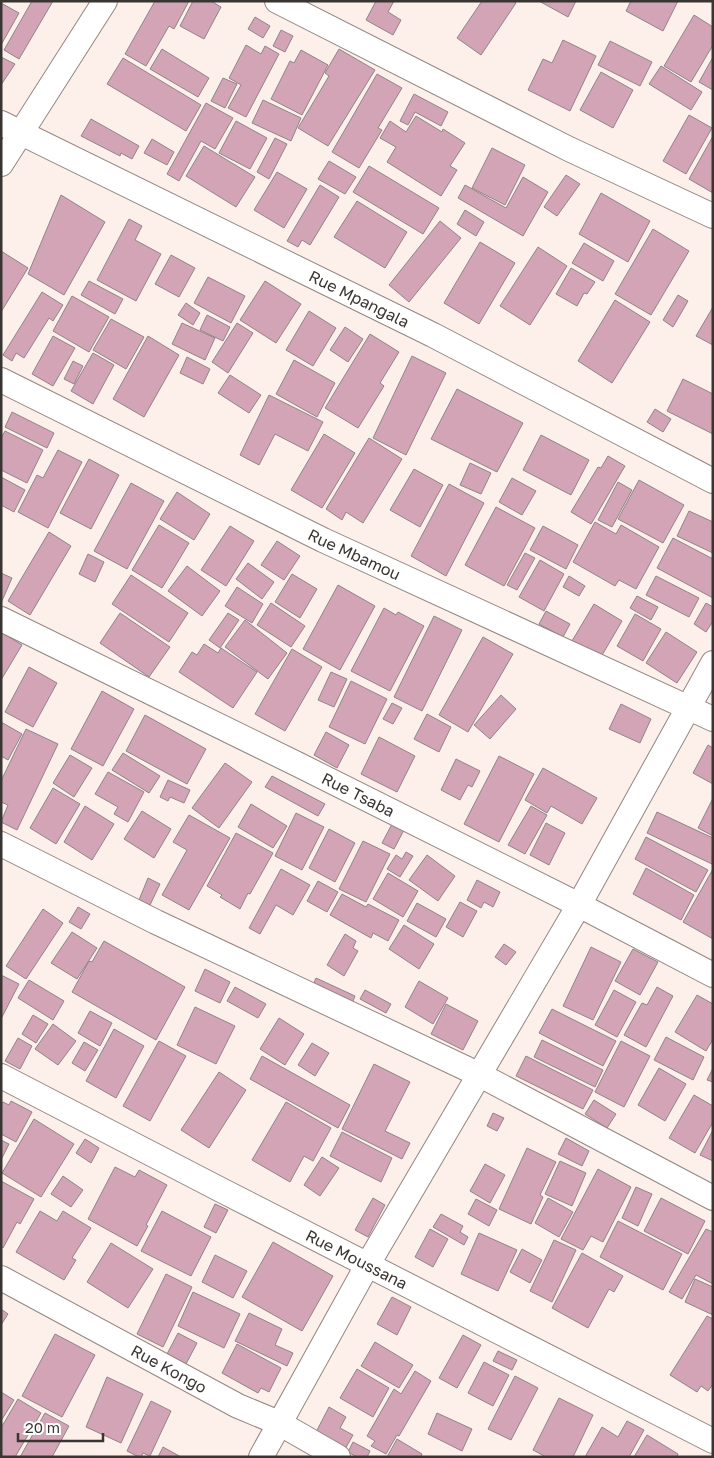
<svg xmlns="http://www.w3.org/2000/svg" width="714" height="1458" viewBox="0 0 714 1458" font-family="'Golos Text',sans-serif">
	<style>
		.building { fill: #d3a4b6; stroke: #908488 }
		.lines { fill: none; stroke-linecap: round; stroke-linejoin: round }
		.minor-casing { stroke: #928682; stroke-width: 26 }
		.minor { stroke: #fff; stroke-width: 24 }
		.labels { text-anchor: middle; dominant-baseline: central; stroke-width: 4; stroke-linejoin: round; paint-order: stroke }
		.street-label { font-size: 16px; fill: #393533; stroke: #fff }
	</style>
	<rect width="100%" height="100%" fill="#fdf0eb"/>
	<path class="building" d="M32,1H53L19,59L4,50Z
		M155,1H189L174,29L169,26L146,66L125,54Z
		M193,1H211L221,7L204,39L180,26Z
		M376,1H394L388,12L401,20L393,35L366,20Z
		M482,1H513L516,3L481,55L457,38Z
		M539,1H576L568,17Z
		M631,1H678L663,31L626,11Z
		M1,3L19,13L1,45Z
		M694,15L713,27V45L691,82L664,66Z
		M255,17L270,26L263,38L248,29Z
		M281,30L293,36L285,52L273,46Z
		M563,40L596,56L570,111L528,90L543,59L552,63Z
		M610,41L652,62L640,86L598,65Z
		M246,45L261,54L265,46L279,54L246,117L228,108L241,85L229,78Z
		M162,49L209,78L198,97L150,69Z
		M339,49L375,70L328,146L298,128L329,76L325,73Z
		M301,50L328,65L302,115L271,99L290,61L294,63Z
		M1,57L15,64L1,85Z
		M713,57V90L699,82Z
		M123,58L201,105L186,131L107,84Z
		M661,66L702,92L691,110L649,84Z
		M601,72L633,90L613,128L580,110Z
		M377,74L402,88L378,128L382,130L359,168L332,152Z
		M223,78L237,84L225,108L211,101Z
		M414,94L448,112L441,126L415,112L408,125L400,121Z
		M263,100L301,118L291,141L252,123Z
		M206,103L233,118L215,149L201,141L179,181L167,174Z
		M689,115L712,128L686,174L663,161Z
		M416,116L442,132L443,129L465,143L450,166L457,170L441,196L387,162L396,147L380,138L390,121L406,132Z
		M91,119L139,146L132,159L121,153L120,156L81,136Z
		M236,121L267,138L250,169L219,153Z
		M713,136V193L689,179Z
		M275,138L287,144L269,179L257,172Z
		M152,139L174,152L167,165L144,153Z
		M204,146L255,177L236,207L186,176Z
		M492,148L525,165L505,205L472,188Z
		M329,161L356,177L345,194L318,179Z
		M369,166L439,208L423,234L353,192Z
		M277,172L307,189L284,228L254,210Z
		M566,175L580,184L557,216L544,207Z
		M523,177L548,192L523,236L458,198L465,185L506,208Z
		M320,185L339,197L310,245L302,240L298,247L287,241Z
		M601,193L650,221L628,262L579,234Z
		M61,195L105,222L64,295L28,274Z
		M357,201L407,232L385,268L334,237Z
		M465,210L484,222L476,236L457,224Z
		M129,219L142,226L135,240L161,254L136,301L97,280Z
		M440,221L461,238L409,302L389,285Z
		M653,229L689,251L651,315L615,294Z
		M480,242L515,263L479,324L444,303Z
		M584,243L614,261L603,281L572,263Z
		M538,247L567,266L530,325L500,306Z
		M1,251L28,268L1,312Z
		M171,255L195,268L179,297L155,284Z
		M571,268L595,282L587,294L584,293L577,306L556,294Z
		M208,277L245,296L231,323L194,303Z
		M89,281L123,299L115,314L81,295Z
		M265,281L301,304L276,343L240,320Z
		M42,292L63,305L53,321L49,318L24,358L16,353L12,361L3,355Z
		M678,295L688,301L673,327L663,320Z
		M72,296L109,317L89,352L53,331Z
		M615,300L650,322L612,383L578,361Z
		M186,303L200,313L193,325L178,315Z
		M713,307V345L696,336Z
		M309,311L336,328L313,366L286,350Z
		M207,315L230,327L223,341L200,330Z
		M111,319L144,337L126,369L93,350Z
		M182,323L215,338L205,360L172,344Z
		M237,323L253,333L228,373L212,362Z
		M345,327L363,339L348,362L330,350Z
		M370,334L399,352L380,383L384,386L358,428L325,408Z
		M53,336L75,348L53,386L32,374Z
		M148,336L179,355L144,417L113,399Z
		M93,353L114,365L93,404L71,391Z
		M412,356L446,373L406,455L373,438Z
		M187,357L210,369L203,384L180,373Z
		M294,360L335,383L317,417L276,394Z
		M73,361L83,366L74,384L64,379Z
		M230,375L261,395L249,413L218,393Z
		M683,379L713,394V434L667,411Z
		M457,389L523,423L497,472L431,439Z
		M269,395L323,422L308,451L275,434L259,465L240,455Z
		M655,409L671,419L663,432L647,422Z
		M12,412L54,433L47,448L5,427Z
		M5,431L43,450L27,483L1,470V438Z
		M324,434L355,453L322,508L291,490Z
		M541,435L589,460L571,495L523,470Z
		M369,438L402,459L363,523L346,512L342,520L326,509Z
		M58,450L82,462L48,528L18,512L37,475L43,478Z
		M608,456L625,466L591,524L571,512L598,467L601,468Z
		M89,459L119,475L91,529L60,513Z
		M470,463L491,473L481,494L460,485Z
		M414,469L443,485L420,527L390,510Z
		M1,477L25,490L14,512L1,505Z
		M512,478L536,491L522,515L499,502Z
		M639,480L684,505L663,543L618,519Z
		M618,482L632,490L612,527L598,520Z
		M131,483L164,501L127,569L94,551Z
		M449,484L484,503L446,576L411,556Z
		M177,492L210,514L194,540L160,519Z
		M496,507L535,528L504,586L465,565Z
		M689,511L713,522V553L677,536Z
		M595,522L616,534L621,525L659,547L636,589L619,580L615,586L573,562Z
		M159,525L189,543L162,588L132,570Z
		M230,526L254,541L226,586L201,570Z
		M543,526L578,545L566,569L530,550Z
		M49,532L71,546L30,615L8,601Z
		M673,538L713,559V598L657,568Z
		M277,541L300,556L284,580L261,565Z
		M525,553L535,558L517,590L507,585Z
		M88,554L104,562L95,582L79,574Z
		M540,560L564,574L544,611L519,597Z
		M248,563L274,582L262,599L236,579Z
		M187,566L220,591L202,616L168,591Z
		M1,573L12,578L1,603Z
		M292,574L317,589L300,618L275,602Z
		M131,575L188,613L169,642L112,604Z
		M569,576L585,586L579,596L563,587Z
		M656,576L699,598L689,617L646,595Z
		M338,585L375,606L340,670L303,649Z
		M237,587L263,604L252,623L225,606Z
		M637,596L658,607L651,620L630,608Z
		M271,603L305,626L291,647L257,625Z
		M706,603L713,607V621L706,632L694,624Z
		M594,604L622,621L601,657L572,641Z
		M384,608L396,615L398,612L424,626L390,691L351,671Z
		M546,611L570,624L563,637L539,624Z
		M120,613L170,647L149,677L100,643Z
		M228,613L239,620L220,648L209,640Z
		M635,614L661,629L643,661L617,646Z
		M434,616L462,630L422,711L394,697Z
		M245,620L287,653L268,679L225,647Z
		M1,632L22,645L1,680Z
		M666,632L697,652L677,683L646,663Z
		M483,637L513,654L468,732L439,715Z
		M204,644L218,653L221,648L257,672L233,708L179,672L192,652L197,655Z
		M292,649L322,667L285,731L255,714Z
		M29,667L57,683L33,727L5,712Z
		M331,672L347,679L334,707L318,700Z
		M351,681L387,699L365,744L329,727Z
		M102,691L134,709L103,766L71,749Z
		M501,695L516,709L490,739L474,725Z
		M392,703L402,708L393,724L383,719Z
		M621,704L651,719L640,743L609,729Z
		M427,714L451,727L439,752L414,739Z
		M145,715L206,749L187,784L126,751Z
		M1,722L22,734L8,760L1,756Z
		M26,729L58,744L17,830L1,822L8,805L1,802V781Z
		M326,732L349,745L337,768L314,755Z
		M379,737L415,756L397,792L361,774Z
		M708,745L713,748V784L693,773Z
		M123,753L160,776L149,793L112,770Z
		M70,755L92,768L74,797L53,783Z
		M499,756L534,774L499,842L464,824Z
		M456,759L480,771L472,787L468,785L460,800L441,790Z
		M225,763L252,782L219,828L192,808Z
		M543,768L597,798L582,824L551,806L547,813L525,800Z
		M108,772L144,792L128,822L114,814L118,807L95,794Z
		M272,776L325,804L318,816L265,787Z
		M168,780L190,790L184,803L170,797L168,801L160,797Z
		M53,788L80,804L56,844L30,828Z
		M713,798V836L698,828Z
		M251,804L287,826L273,848L238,827Z
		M85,806L114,824L92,860L64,842Z
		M531,806L547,815L525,854L508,845Z
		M142,811L171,829L154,858L124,839Z
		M657,812L713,838L712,864L647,833Z
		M296,813L324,827L302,870L275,856Z
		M189,815L230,838L189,910L162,895L187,850L173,842Z
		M546,823L565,833L549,865L530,855Z
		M392,824L404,830L394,849L382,843Z
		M329,829L355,843L335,882L309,868Z
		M236,833L273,853L250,894L248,893L240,909L220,897L222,895L207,886Z
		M646,837L708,870L696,892L635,859Z
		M363,841L390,854L366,902L339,889Z
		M406,852L413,856L400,877L387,869L396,855L402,859Z
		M427,855L455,876L438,901L409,880Z
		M646,868L694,895L681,920L633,894Z
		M281,869L310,885L293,915L276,905L260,934L249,928Z
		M713,869V939L683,922Z
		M388,873L418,891L403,917L373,899Z
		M148,878L160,884L150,905L139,900Z
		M477,880L500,892L493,907L484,902L481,908L467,900Z
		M318,881L338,892L327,912L307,901Z
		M342,894L366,907L368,904L399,920L388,941L373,933L371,938L330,915Z
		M460,902L477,911L463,937L446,927Z
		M417,903L446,919L436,937L407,921Z
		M78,907L90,914L81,929L69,922Z
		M43,909L63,923L26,979L6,966Z
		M404,925L434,944L419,969L389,949Z
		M72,932L97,948L77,979L51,963Z
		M345,934L356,941L353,948L358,951L344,976L327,965Z
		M104,941L185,987L156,1040L72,992L89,961L92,962Z
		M504,944L516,952L506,965L495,957Z
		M591,947L621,962L593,1020L563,1006Z
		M633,949L658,962L640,995L615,981Z
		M205,969L230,982L220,1003L195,991Z
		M1,975L19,984L1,1019Z
		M316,978L355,996L351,1006L312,987Z
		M29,980L64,1001L53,1020L18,998Z
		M419,981L448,998L433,1024L405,1007Z
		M235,987L266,1004L258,1018L227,1001Z
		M657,987L673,996L646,1047L624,1035L642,1003L647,1005Z
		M365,990L391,1004L386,1013L360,999Z
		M614,990L636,1002L617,1037L595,1025Z
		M697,995L713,1004V1039L706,1051L675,1032Z
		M446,1004L478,1021L463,1050L431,1034Z
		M195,1007L235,1026L216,1064L177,1045Z
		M552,1009L616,1041L603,1066L539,1033Z
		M90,1011L112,1023L100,1046L78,1033Z
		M33,1015L48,1024L36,1043L22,1034Z
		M279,1018L304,1034L285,1065L260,1049Z
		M53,1024L76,1041L58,1065L35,1049Z
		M114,1029L144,1046L116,1098L86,1081Z
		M666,1037L704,1057L693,1080L654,1060Z
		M18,1038L32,1046L20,1069L5,1061Z
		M542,1040L603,1070L595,1087L534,1057Z
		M159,1041L186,1056L150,1121L123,1106Z
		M621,1041L650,1056L624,1107L595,1092Z
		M84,1042L98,1050L85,1071L72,1063Z
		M312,1043L329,1053L315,1076L298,1065Z
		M262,1056L350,1105L338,1128L250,1079Z
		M526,1056L593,1090L583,1109L516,1076Z
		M374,1064L410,1082L385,1131L410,1143L402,1159L342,1129Z
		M659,1068L686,1084L665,1121L638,1105Z
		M713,1068V1082L707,1080Z
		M219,1072L246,1090L209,1148L181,1130Z
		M694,1095L713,1106V1122L695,1153L669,1138Z
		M594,1100L616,1114L607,1128L585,1114Z
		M11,1101L32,1112L16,1142L1,1134V1104L3,1102L9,1105Z
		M286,1102L331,1128L313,1161L304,1156L290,1182L252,1160Z
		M493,1113L504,1118L497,1131L487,1126Z
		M34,1119L74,1144L41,1197L2,1173Z
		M713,1130V1161L700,1155Z
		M342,1132L392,1158L381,1182L330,1156Z
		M566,1138L589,1151L582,1166L558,1154Z
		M85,1139L99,1148L91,1163L76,1153Z
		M1,1140L9,1144L1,1160Z
		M527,1148L556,1162L540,1195L543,1197L531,1224L499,1209Z
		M322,1157L339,1168L320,1196L304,1185Z
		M560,1161L586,1173L572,1206L545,1194Z
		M485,1164L505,1175L490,1203L470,1191Z
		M115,1167L135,1177L139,1170L167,1185L146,1225L148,1226L137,1246L88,1219Z
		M598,1169L631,1187L603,1242L591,1236L583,1250L561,1239Z
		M63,1176L83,1190L71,1207L51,1194Z
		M1,1181L34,1199L20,1224L17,1222L3,1248L1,1247Z
		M636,1187L652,1194L638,1226L622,1218Z
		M373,1198L385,1205L368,1237L355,1230Z
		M548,1198L573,1212L559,1237L535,1223Z
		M661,1198L705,1221L688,1254L644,1231Z
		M476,1199L497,1210L489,1226L468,1214Z
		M215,1204L228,1210L216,1233L204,1227Z
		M40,1211L57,1221L63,1211L91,1228L72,1258L76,1260L64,1280L16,1252Z
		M162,1211L211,1237L191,1276L141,1251Z
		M441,1214L463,1226L460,1232L468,1237L464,1245L433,1227Z
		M618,1221L682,1254L663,1290L600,1257Z
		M430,1229L448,1239L433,1267L415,1257Z
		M706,1229L713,1232V1284L696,1275L682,1299L669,1292Z
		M479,1233L517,1250L498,1291L461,1274Z
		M554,1240L576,1250L552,1302L530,1291Z
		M273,1242L333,1276L302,1331L242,1297Z
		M111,1243L153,1269L128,1308L87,1282Z
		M522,1249L542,1260L530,1283L510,1272Z
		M582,1253L623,1276L614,1292L609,1289L588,1328L552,1308Z
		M215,1255L247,1271L233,1298L202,1282Z
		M166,1274L192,1287L163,1347L137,1334Z
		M695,1279L713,1287V1315L685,1302Z
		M193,1292L240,1314L224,1348L178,1326Z
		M392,1297L411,1307L397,1335L377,1324Z
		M1,1309L8,1314L1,1325Z
		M249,1313L282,1329L275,1345L293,1353L287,1366L235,1341Z
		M707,1316L713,1319V1384L708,1391L701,1386L697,1392L670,1375Z
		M178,1333L197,1343L186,1364L167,1354Z
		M55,1334L95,1355L62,1417L22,1396Z
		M463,1335L481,1345L457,1388L439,1378Z
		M375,1342L413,1365L399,1388L361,1366Z
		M237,1344L281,1368L269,1392L261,1388L258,1393L222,1373Z
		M498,1351L517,1360L512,1370L493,1361Z
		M484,1362L509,1375L493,1406L468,1393Z
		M357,1369L389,1388L373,1417L340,1398Z
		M415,1371L431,1381L399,1436L397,1435L386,1454L371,1446L375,1441L367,1436L394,1389L401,1394Z
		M515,1376L538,1388L511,1440L488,1429Z
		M107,1377L143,1394L121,1443L86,1427Z
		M1,1392L14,1400L1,1421Z
		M559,1398L593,1415L573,1457H546L533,1450Z
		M18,1399L41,1413L15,1457H1V1428Z
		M151,1401L171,1411L150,1456L143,1453L141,1457H139L127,1451Z
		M329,1407L346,1417L340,1428L353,1435L344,1451L315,1434Z
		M45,1413L69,1426L52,1457H20Z
		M437,1413L472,1429L462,1451L428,1434Z
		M627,1421L644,1430L629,1457H585L602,1427L618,1437Z
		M647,1435L678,1454L677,1457H634Z
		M397,1439L422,1454L421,1457H387Z
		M353,1442L370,1451L367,1457H357L348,1452Z
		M163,1447L181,1457H158Z"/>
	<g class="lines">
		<defs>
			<g id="minor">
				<path d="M277,1L569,149L713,216"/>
				<path id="s1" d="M1,123L433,335L713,481"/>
				<path d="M1,164L105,1"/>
				<path id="s2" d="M1,380L323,540L713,719"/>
				<path id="s3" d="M1,619L299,765L579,905L713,975"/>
				<path d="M1,844L156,922L480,1075L713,1198"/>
				<path id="s4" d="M1,1076L223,1191L713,1441"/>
				<path id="s5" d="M1,1278L238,1406L279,1423L338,1457"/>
				<path d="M261,1457L368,1264L579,905L713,663"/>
			</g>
		</defs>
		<use href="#minor" class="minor-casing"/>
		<use href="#minor" class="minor"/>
	</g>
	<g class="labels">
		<g class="street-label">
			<text stroke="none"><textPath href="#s1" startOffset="399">Rue Mpangala</textPath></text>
			<text stroke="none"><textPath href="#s2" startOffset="394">Rue Mbamou</textPath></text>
			<text stroke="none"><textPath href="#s3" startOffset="398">Rue Tsaba</textPath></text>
			<text stroke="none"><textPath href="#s4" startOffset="400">Rue Moussana</textPath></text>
			<text stroke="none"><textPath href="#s5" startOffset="191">Rue Kongo</textPath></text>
		</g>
	</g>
	<rect width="714" height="1458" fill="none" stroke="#393533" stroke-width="5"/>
	<path d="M18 1433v8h85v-8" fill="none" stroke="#393533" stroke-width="2.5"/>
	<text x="25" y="1433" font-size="15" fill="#393533" stroke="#ffffff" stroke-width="4" paint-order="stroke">20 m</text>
</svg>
